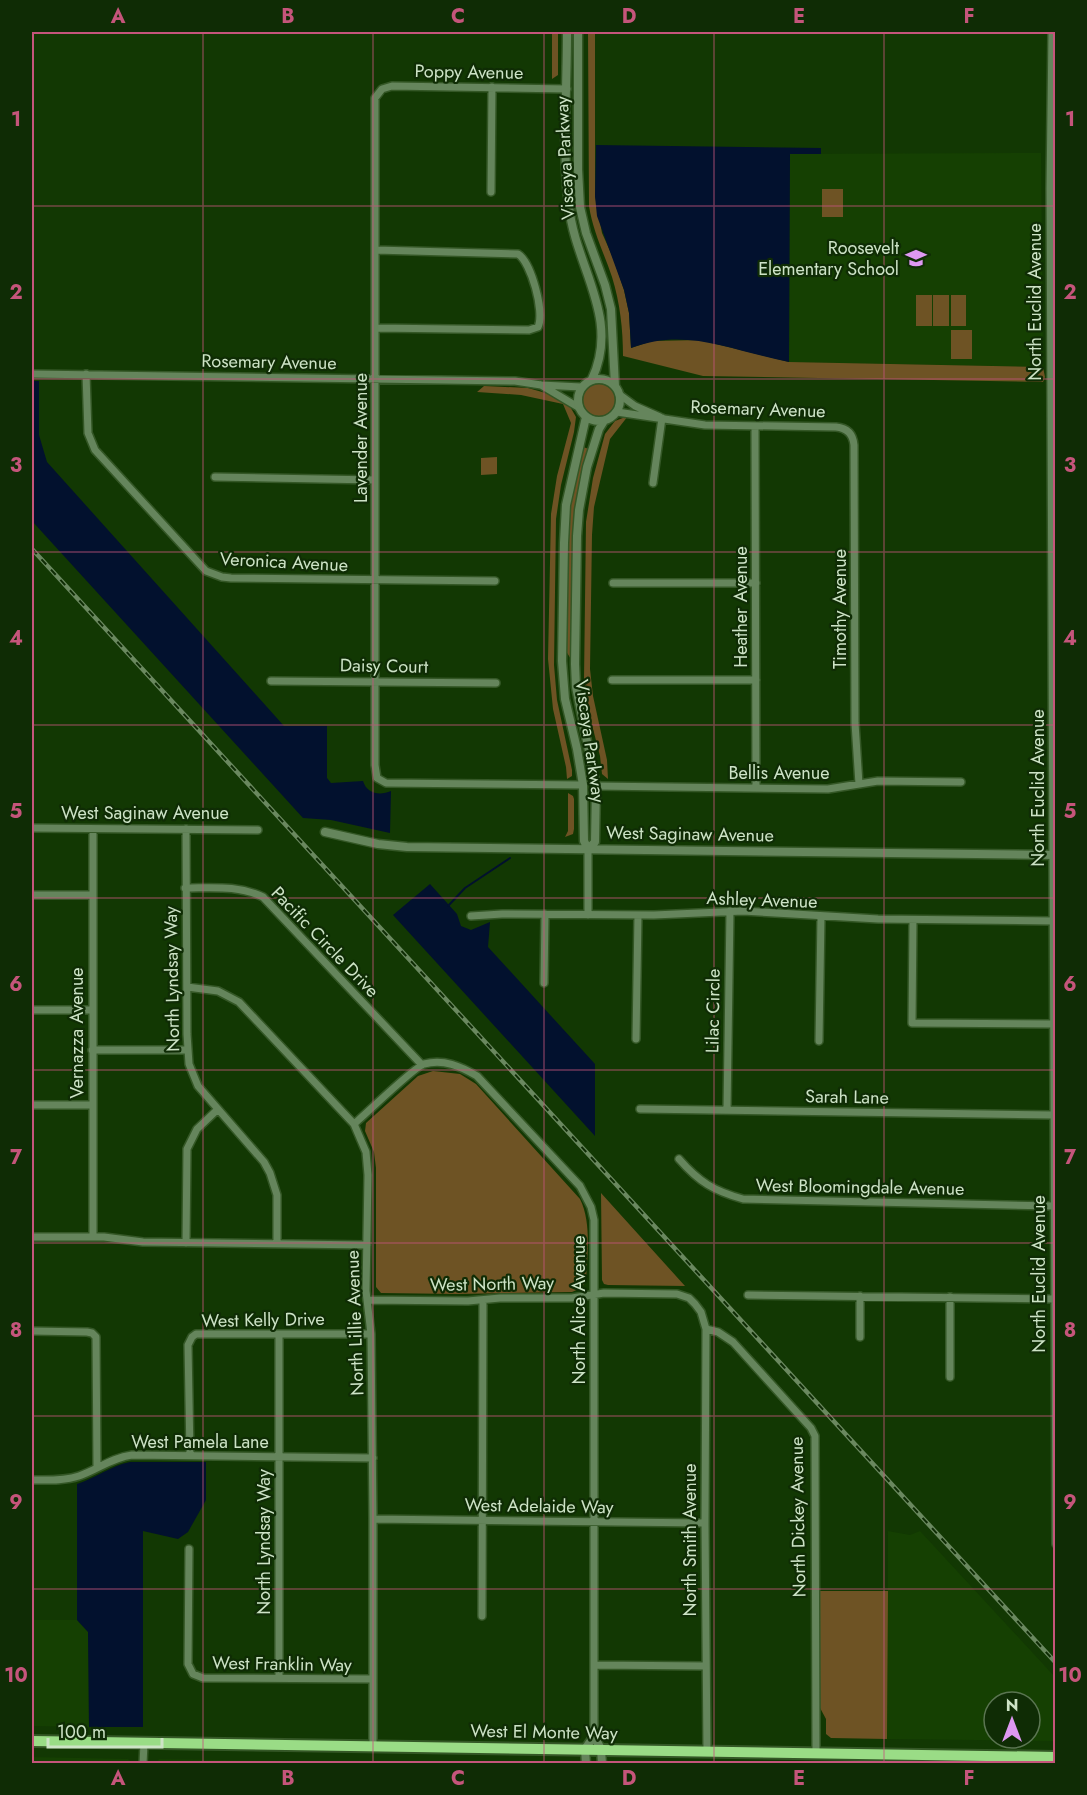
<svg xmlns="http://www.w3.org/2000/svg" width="1087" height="1795" viewBox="0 0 1087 1795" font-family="Jost,sans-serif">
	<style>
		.built { fill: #154002; fill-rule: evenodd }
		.green { fill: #6e5324 }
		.water { fill: #02112e }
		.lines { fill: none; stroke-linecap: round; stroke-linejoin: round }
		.stream { stroke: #02112e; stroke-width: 2 }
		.minor-casing { stroke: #345726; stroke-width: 10 }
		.tertiary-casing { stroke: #345726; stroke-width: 11 }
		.primary-casing { stroke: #345726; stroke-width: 14 }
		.minor { stroke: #65855c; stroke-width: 7 }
		.tertiary { stroke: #65855c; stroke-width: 8 }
		.primary { stroke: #9adc86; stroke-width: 10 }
		.rail-casing { stroke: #6a885f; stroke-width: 4.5 }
		.rail { stroke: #0f2c05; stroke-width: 2; stroke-dasharray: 7; stroke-linecap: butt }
		.grid { fill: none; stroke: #c5557b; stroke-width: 1.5; stroke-opacity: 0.55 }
		.labels { text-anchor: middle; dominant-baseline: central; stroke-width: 4.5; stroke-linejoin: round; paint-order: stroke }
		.street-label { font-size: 18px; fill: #cde3c6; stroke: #0f2c05 }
		.poi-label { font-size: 18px; fill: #cde3c6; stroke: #0f2c05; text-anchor: end }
		.neatline { fill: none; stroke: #c5557b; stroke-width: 2 }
		.grid-label { font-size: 20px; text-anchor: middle; font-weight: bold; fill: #c5557b }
	</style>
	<rect width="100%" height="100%" fill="#123803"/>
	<path class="built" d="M1041,153L1043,367L789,362L790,154Z
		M888,1531L910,1535L920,1531L1055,1677V1741L887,1739ZM994,1702H1030V1738H994Z
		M32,1620H77L88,1632L89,1727L32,1726Z
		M32,1757L128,1759L132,1763H32Z
		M159,1759L359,1762L361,1763H156Z"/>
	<path class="green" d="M552,32H558V75L552,79Z
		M588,32H595V196L602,233L614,260L624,290L629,313L631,348L652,341L700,340L789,362L1043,367L1045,377L1043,382L703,376L623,356C623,329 620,303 612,277C604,253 593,232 589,206Z
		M822,189H843V217H822Z
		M916,295H932V326H916Z
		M933,295H949V326H933Z
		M951,295H966V326H951Z
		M951,330H972V359H951Z
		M583 400a16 16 0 1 1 32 0a16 16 0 1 1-32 0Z
		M484,386L528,388L556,396L568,403L576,417L574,432L561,485L556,519L554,665L557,700L572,770V776L567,779L566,767L553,709L548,659L551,514L557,476L571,423L563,404L521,395L477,392Z
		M628,416L610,439L594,507L592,535L590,669L593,696L607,760L608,779L602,774L600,756L592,725L584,679L586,522L593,478L605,434L615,421Z
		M583,447L589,449L576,507L572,661L566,651L567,535L571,493Z
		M497,457V474L481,475V458Z
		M568,793L573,796L574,799V829L573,834L565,837L568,831Z
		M433,1071L460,1074L476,1084L580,1199C592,1223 587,1256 586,1282L581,1288L572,1292L457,1294L381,1293L376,1287V1168L374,1152L365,1131L366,1123L418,1076Z
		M601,1193L685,1286L608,1285L604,1284L602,1280Z
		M820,1591H888L887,1739L831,1738L826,1734V1719L819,1706Z"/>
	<path class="water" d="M596,145L821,148V154H790L789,362C735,352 687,326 631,348L629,313L624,290L597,216L595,196Z
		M32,381H39V435L47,462L284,726H327V778L331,783L363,781C367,794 380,796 391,791L390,833L331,820L303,818L32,521Z
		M430,884L457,914L461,926L471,930L490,922L488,947L595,1064V1136L393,915Z
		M130,1462H206V1500L188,1532L178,1539L143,1531V1727H89L88,1632L77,1620V1484C96,1478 110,1466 130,1462Z"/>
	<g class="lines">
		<path class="stream" d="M448,906L465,888L510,858"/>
		<defs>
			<path id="minor" d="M1052,32L1050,188L1056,1544
				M567,89L392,86L382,89L375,98V765L377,778L386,783L583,785
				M491,192L492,87
				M376,250L518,254C531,262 545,312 538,327L529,330L376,328
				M32,374L515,381L541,385L581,387
				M86,374L88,433L95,450L206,571L222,577L231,578L495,581
				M541,385L578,407
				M620,395L635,406L660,417
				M617,412L705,425L836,427C847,428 853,434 854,445L855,723L859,784
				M755,426L756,788
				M215,477L375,480
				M653,483L662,418
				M613,583H756
				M612,680H756
				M271,681L496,683
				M596,786L828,789L878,781L961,782
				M32,828L258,830
				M93,829V1237
				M186,829L187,1034L189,1064L198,1086L264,1162L270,1173L277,1195V1243
				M185,888C212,888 239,885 263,897L422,1065
				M32,895H92
				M588,915V849
				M471,916L502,914L654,915L743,911L878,919L1053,921
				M913,920L912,1023L1053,1024
				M544,983L545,914
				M187,987L218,991L239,1002L354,1124L366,1152L368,1175L366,1291L371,1334L373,1519V1746
				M32,1010H92
				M636,1039L638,915
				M819,1041L821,916
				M92,1050H187
				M32,1105H92
				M640,1109L1053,1115
				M727,1110L730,911
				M354,1124C366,1114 414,1067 424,1064C444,1059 460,1066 477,1076L580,1186L591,1207L594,1220V1736
				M679,1159C699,1182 714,1191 743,1199L1054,1206
				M32,1237H104L143,1242L367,1245
				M186,1243L187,1149L197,1129L217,1110
				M748,1295L1056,1299
				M860,1296V1337
				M367,1300L468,1301L500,1298H572L604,1293L677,1294L689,1298L695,1304L701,1312L706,1329L705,1523L707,1751
				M706,1329L718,1332L733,1342L811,1428L815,1436L816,1753
				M32,1331L87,1332L92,1333L96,1337L97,1467
				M279,1334V1678
				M950,1377V1297
				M190,1455L188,1345L192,1337L196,1334H371
				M32,1480C47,1480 64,1481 79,1476C99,1469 111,1458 132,1455L373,1458
				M373,1519L705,1523
				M189,1549L188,1664L193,1674L203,1678L373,1679
				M482,1616L483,1300
				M595,1665L706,1666
				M143,1764L144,1743"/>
			<path id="tertiary" d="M567,32C567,88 562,151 569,206C575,267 621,317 592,379
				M578,32V169L580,207L586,233L605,285L611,309L615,386
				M578 400a21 21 0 1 1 42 0a21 21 0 1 1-42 0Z
				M586,417L566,505L564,543L562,661L565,699L577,749L583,785L584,841L588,849
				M325,832L378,844L407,847L1056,855
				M588,849L595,842L596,786L576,687L575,664L577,536L579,510L587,467L599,429L604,421
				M586,1764L585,1749L594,1736L601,1749L602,1764"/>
			<path id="primary" d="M32,1741L1056,1757"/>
		</defs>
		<use href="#minor" class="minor-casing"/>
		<use href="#tertiary" class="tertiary-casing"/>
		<use href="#primary" class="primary-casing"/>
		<use href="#minor" class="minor"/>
		<use href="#tertiary" class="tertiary"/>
		<use href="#primary" class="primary"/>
		<defs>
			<path id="rail" d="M32,549L1056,1663"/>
		</defs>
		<use href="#rail" class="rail-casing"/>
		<use href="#rail" class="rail"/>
	</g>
	<path class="grid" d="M203,32V1764M373,32V1764M544,32V1764M714,32V1764M884,32V1764M32,206H1056M32,379H1056M32,552H1056M32,725H1056M32,898H1056M32,1070H1056M32,1243H1056M32,1416H1056M32,1589H1056"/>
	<defs>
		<symbol id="school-bare" viewBox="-9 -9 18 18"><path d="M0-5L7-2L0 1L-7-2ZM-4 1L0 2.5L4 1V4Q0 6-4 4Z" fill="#de98f2" stroke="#0f2c05" stroke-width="2.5" paint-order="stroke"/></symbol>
	</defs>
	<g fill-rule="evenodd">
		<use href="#school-bare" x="901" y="243" width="30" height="30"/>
	</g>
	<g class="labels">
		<g class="street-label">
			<text transform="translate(469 72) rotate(1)">Poppy Avenue</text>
			<text transform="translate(565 158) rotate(-93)">Viscaya Parkway</text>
			<text transform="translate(1035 302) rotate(-90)">North Euclid Avenue</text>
			<text transform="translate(269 362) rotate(1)">Rosemary Avenue</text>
			<text transform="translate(758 409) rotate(2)">Rosemary Avenue</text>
			<text transform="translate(361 438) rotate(-90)">Lavender Avenue</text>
			<text transform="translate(284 562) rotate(3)">Veronica Avenue</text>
			<text transform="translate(741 607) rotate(-90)">Heather Avenue</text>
			<text transform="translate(840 609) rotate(-90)">Timothy Avenue</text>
			<text transform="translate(384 666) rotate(1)">Daisy Court</text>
			<text transform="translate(590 741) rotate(82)">Viscaya Parkway</text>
			<text x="779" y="773">Bellis Avenue</text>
			<text transform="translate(1038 788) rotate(-90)">North Euclid Avenue</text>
			<text x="145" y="813">West Saginaw Avenue</text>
			<text transform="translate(690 834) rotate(1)">West Saginaw Avenue</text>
			<text transform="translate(762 900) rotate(2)">Ashley Avenue</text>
			<text transform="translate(325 942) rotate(46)">Pacific Circle Drive</text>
			<text transform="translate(172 979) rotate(-91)">North Lyndsay Way</text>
			<text transform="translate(713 1011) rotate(-89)">Lilac Circle</text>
			<text transform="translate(77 1033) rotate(-90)">Vernazza Avenue</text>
			<text transform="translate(847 1097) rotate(1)">Sarah Lane</text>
			<text transform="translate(860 1187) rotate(1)">West Bloomingdale Avenue</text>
			<text transform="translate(1039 1274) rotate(-90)">North Euclid Avenue</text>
			<text transform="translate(492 1284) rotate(-1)">West North Way</text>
			<text transform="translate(579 1310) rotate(-90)">North Alice Avenue</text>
			<text transform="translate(263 1320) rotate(-1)">West Kelly Drive</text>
			<text transform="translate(355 1323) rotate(-92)">North Lillie Avenue</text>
			<text x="200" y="1442">West Pamela Lane</text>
			<text transform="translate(539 1506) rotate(1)">West Adelaide Way</text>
			<text transform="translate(798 1517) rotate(-91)">North Dickey Avenue</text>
			<text transform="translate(690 1540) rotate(-90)">North Smith Avenue</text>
			<text transform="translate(264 1542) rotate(-90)">North Lyndsay Way</text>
			<text transform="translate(282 1664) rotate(1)">West Franklin Way</text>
			<text transform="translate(544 1732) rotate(1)">West El Monte Way</text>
		</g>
		<g class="poi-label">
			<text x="899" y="248">Roosevelt<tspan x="899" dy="21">Elementary School</tspan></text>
		</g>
	</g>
	<rect width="1087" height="1795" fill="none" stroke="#0f2c05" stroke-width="66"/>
	<g transform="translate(1012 1720)"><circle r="28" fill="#0f2c05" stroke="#5b7552" stroke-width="1.5"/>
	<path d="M0-4.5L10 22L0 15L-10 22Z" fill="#de98f2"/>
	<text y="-9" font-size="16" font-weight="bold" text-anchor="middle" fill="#cde3c6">N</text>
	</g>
	<path d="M48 1738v9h114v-9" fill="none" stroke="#cde3c6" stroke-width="3"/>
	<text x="57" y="1738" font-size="18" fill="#cde3c6" stroke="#0f2c05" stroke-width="4.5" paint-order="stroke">100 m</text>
	<rect x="33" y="33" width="1021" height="1729" class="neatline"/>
	<g class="grid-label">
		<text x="118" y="23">A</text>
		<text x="288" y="23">B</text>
		<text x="458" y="23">C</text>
		<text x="629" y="23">D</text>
		<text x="799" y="23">E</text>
		<text x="969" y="23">F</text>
		<text x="16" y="126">1</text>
		<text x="1070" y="126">1</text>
		<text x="16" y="299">2</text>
		<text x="1070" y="299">2</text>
		<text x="16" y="472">3</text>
		<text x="1070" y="472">3</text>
		<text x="16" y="645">4</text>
		<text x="1070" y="645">4</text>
		<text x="16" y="818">5</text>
		<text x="1070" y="818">5</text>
		<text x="16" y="991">6</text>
		<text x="1070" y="991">6</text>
		<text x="16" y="1164">7</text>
		<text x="1070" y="1164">7</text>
		<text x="16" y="1337">8</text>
		<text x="1070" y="1337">8</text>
		<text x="16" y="1509">9</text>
		<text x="1070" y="1509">9</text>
		<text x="16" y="1682">10</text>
		<text x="1070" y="1682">10</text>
		<text x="118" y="1785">A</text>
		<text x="288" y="1785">B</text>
		<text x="458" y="1785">C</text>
		<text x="629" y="1785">D</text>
		<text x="799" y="1785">E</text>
		<text x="969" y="1785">F</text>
	</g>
</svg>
